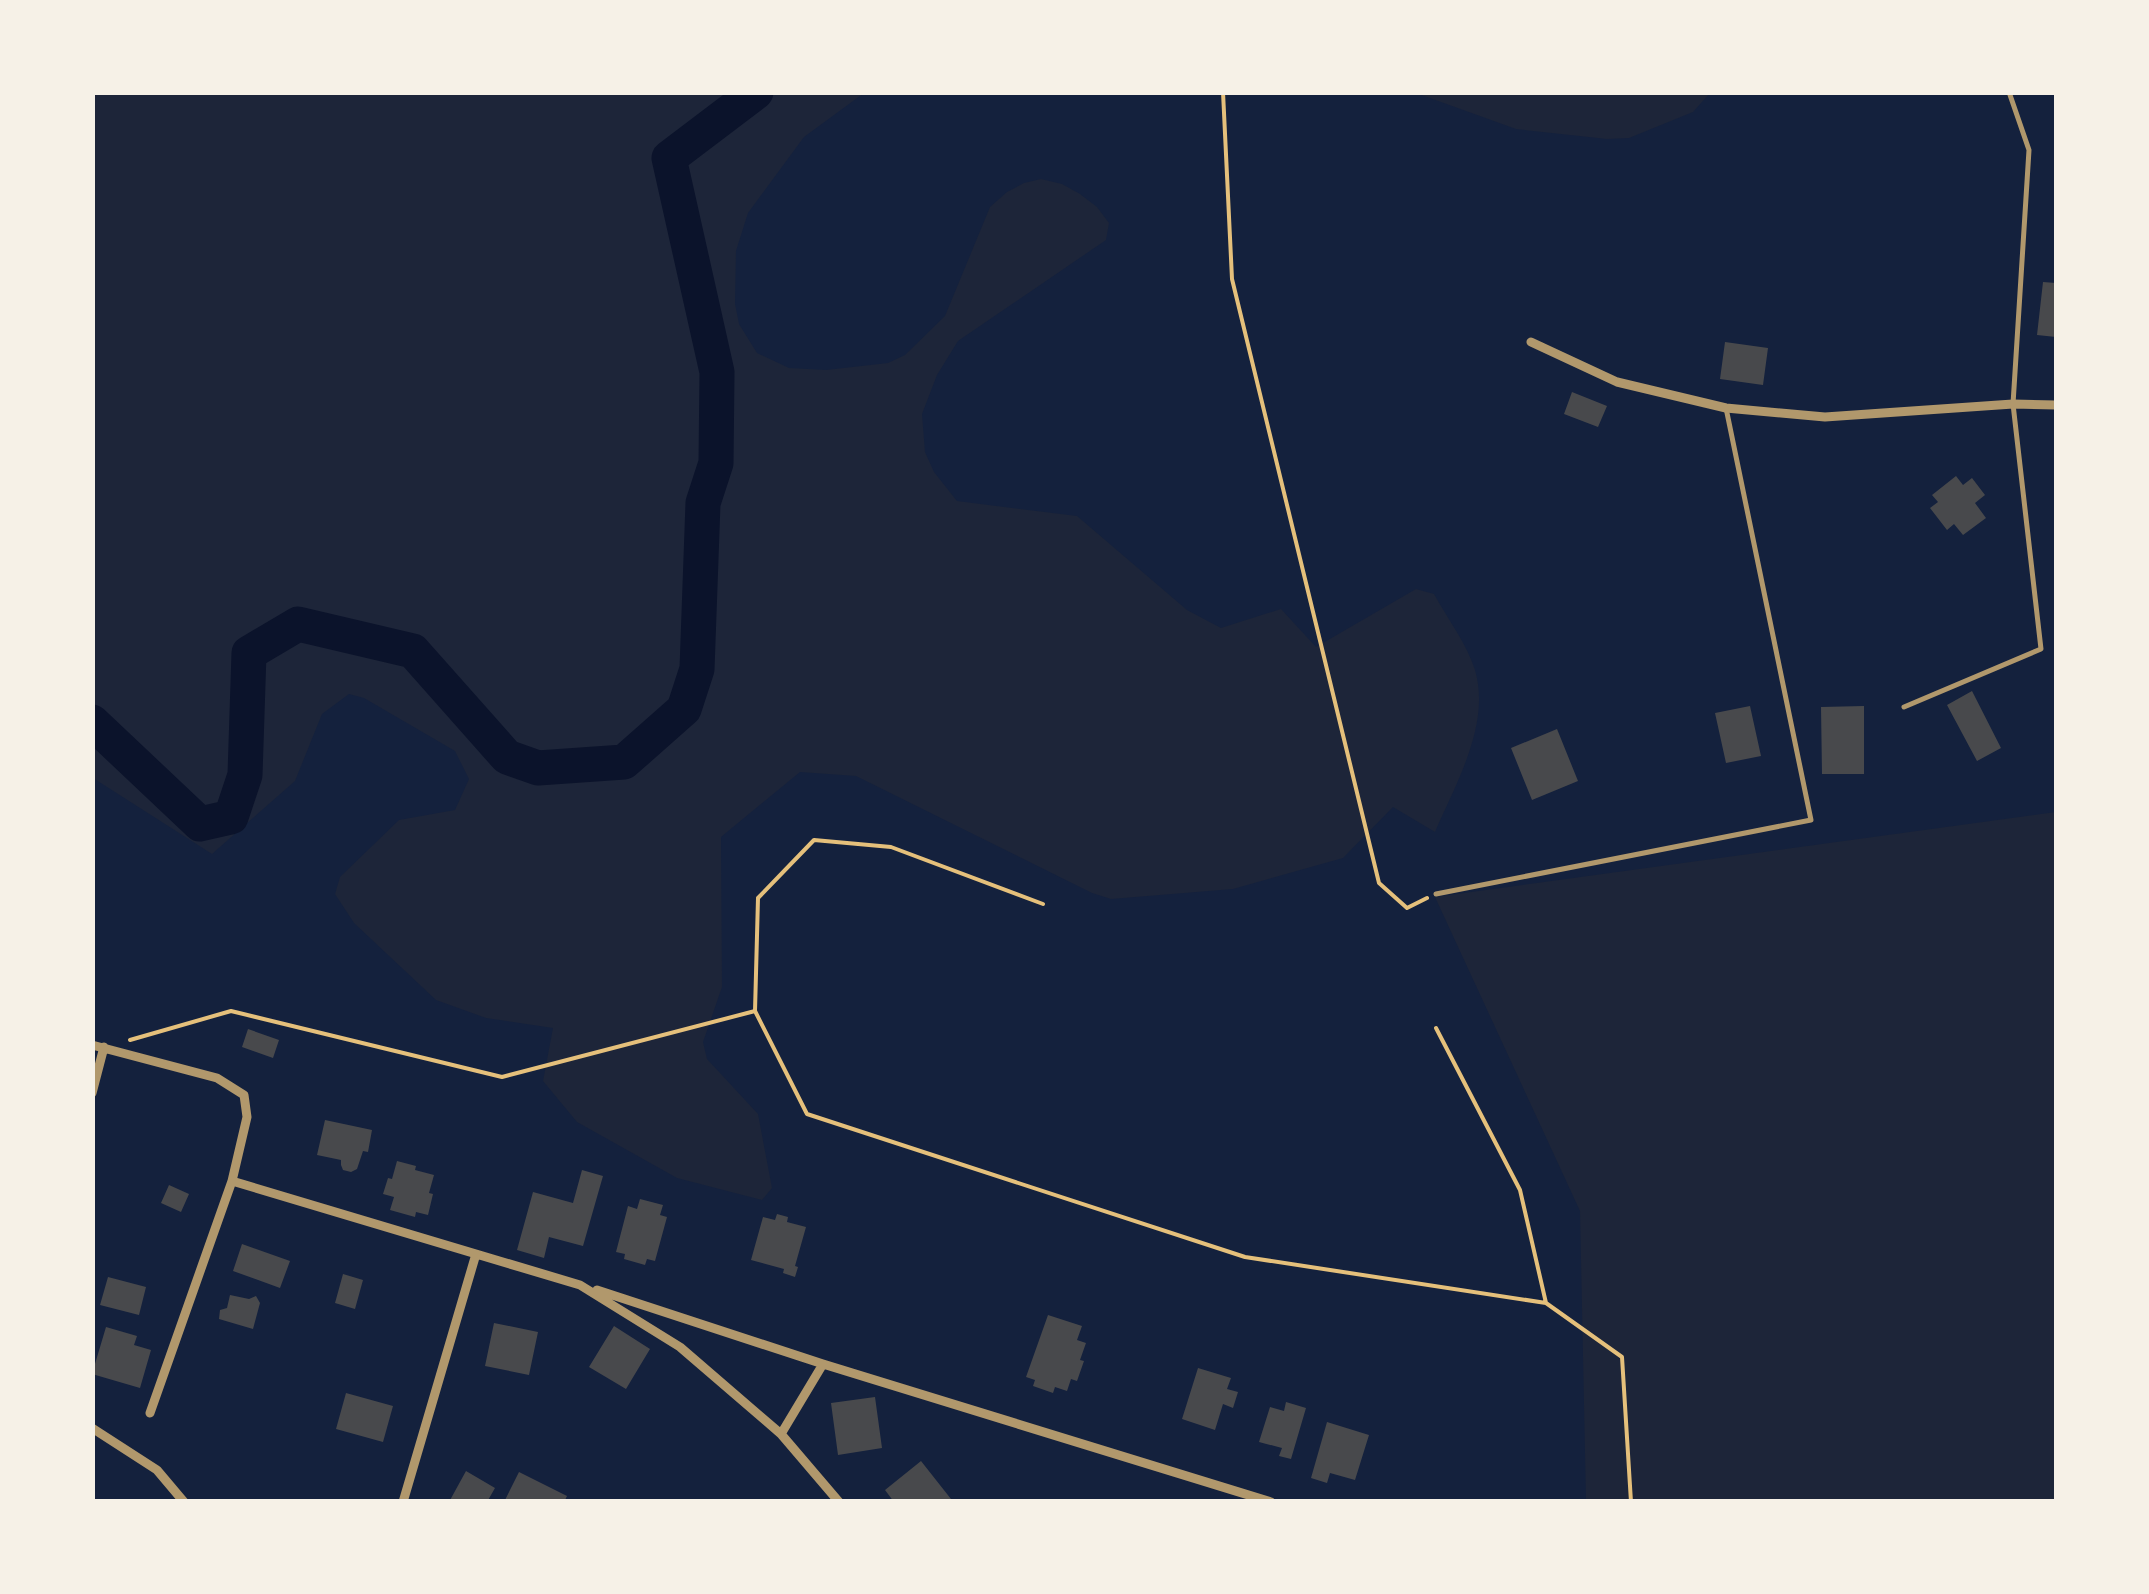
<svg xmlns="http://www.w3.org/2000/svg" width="2149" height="1594" viewBox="0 0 2149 1594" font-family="Inter,sans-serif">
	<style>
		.green { fill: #1d2539 }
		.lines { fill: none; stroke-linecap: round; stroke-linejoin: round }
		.stream { stroke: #0b132b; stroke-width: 6 }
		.river { stroke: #0b132b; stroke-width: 35 }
		.building { fill: #48494c }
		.path { stroke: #e5c07b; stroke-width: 4 }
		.service { stroke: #b1986c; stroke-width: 5 }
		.minor { stroke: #b1986c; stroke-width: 9 }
	</style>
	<rect width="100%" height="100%" fill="#14213d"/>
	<path class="green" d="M92,93H864L804,137L748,213L736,251L735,304L739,324L757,353L789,368L826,370L888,363L905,355L945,316L990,207L1007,192L1024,183L1041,179L1062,184L1080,194L1097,207L1109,223L1106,240L958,341L937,375L922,414L925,452L934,472L957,501L1077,516L1187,610L1221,628L1281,609L1316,647L1416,589L1434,594C1447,618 1467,644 1475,670C1491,724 1456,783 1435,832L1393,807L1343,858L1233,889L1111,899L1092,893L856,776L800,772L721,837L722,987L703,1042L707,1059L758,1114L772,1188L762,1200L677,1178L577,1122L543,1081L553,1028L486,1018L436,1000L354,923L335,894L340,877L399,820L455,810L469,779L455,751L364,698L349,694L322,714L295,781L212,854L93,778Z
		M1416,93H1710L1693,112L1629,138L1607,139L1516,129Z
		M2056,812V1501H1586L1580,1211L1435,897Z"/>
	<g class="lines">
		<path class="stream" d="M92,730L99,728"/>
		<path class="river" d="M92,722L200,824L231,817L245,775L249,653L298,624L413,651L507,757L538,768L624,762L684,709L697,669L703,503L716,463L717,372L669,158L756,92"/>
	</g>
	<path class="building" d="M2043,282L2056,283V337L2037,335Z
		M1725,342L1768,348L1763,385L1720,379Z
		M1572,392L1607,406L1598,427L1564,414Z
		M1956,476L1963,485L1972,478L1985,495L1975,503L1986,518L1963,535L1954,524L1947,530L1930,508L1938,502L1932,495Z
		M1972,691L2001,748L1977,761L1947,705Z
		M1750,706L1761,756L1726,763L1715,713Z
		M1864,706V774H1822L1821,707Z
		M1557,729L1578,781L1532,800L1511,748Z
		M248,1029L279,1040L273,1058L242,1047Z
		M325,1120L372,1130L368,1152L363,1151L357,1169L351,1172L343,1170L341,1165V1160L317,1155Z
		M397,1161L416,1166L415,1170L434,1175L429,1193L433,1194L428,1215L416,1212L415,1217L390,1210L394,1197L383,1194L388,1178L392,1179Z
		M582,1170L603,1176L583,1246L549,1237L544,1258L517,1250L533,1192L573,1203Z
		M169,1185L189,1194L181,1212L161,1203Z
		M640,1199L663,1205L660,1215L667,1217L655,1261L647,1259L645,1265L624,1259L625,1254L616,1252L628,1206L637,1209Z
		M777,1214L788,1217L787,1222L806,1227L795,1266L798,1267L795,1277L783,1273L784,1269L751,1260L763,1217L775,1220Z
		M242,1244L290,1261L280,1288L233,1271Z
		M343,1274L363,1280L355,1309L335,1303Z
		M108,1277L146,1287L139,1315L100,1305Z
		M230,1295L249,1299L256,1296L260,1303L253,1329L219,1319L220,1310L227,1308Z
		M1048,1315L1082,1326L1077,1340L1086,1343L1080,1360L1084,1361L1077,1381L1071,1379L1067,1391L1055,1387L1053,1393L1033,1386L1035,1380L1026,1377Z
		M494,1323L538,1332L529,1375L485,1366Z
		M614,1326L650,1349L626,1389L589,1367Z
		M106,1327L137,1336L134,1345L151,1350L140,1388L92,1374Z
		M1198,1368L1231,1378L1227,1389L1238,1392L1233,1408L1223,1404L1215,1430L1182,1419Z
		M346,1393L393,1406L383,1442L336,1429Z
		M875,1397L882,1448L838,1455L831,1403Z
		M1286,1402L1306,1408L1291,1459L1279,1456L1282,1448L1259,1442L1270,1407L1284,1411Z
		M1327,1422L1369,1435L1355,1480L1330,1473L1327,1483L1311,1478Z
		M921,1461L951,1499L948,1502H894L885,1490Z
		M466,1471L495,1488L487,1502H449Z
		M519,1472L567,1496L564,1502H504Z"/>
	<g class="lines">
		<path class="path" d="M1223,92L1232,279L1379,883L1407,908L1427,898
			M755,1011L758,898L814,840L891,847L1043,904
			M1436,1028L1520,1190L1546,1303L1622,1357L1631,1502
			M130,1040L231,1011L502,1077L755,1011L807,1114L1245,1257L1546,1303"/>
		<path class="service" d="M1904,707L2041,649L2013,404L2029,150L2009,92
			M1436,894L1811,820L1726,408"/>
		<path class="minor" d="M1531,342L1617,382L1726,408L1825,417L2013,404L2056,405
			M92,1045L217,1078L244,1095L247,1117L232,1181L580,1285L680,1347L781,1434L839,1502
			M92,1093L104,1047
			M597,1290L823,1364L1271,1502
			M150,1413L232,1181
			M92,1428L157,1470L184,1502
			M781,1434L823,1364
			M403,1502L476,1254"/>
	</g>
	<rect width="2149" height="1594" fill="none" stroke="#f6f1e7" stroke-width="190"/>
</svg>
